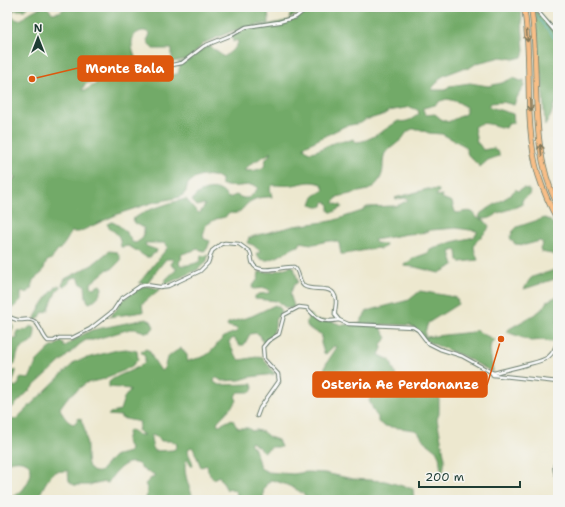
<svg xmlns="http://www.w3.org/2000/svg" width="565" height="507" viewBox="0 0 565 507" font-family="'Shantell Sans',sans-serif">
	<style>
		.forest { fill: #72aa68; stroke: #48744e; fill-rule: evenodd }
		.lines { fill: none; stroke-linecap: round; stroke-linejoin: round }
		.stream { stroke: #5fb9dd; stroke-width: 1 }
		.minor-casing { stroke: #67796a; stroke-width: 4.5 }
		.motorway-casing { stroke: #67796a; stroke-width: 6 }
		.minor { stroke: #fff; stroke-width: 2.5 }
		.motorway { stroke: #f7be87; stroke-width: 4.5 }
		.oneway { stroke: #807759 }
		.leader { fill: none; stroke: #de580e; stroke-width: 1.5 }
		.callout-dot { fill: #de580e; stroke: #f6f6f2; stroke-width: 1.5 }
		.callout { fill: #de580e; stroke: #de580e; stroke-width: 1.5 }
		.callout-label { font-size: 13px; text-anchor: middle; font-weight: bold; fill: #fff }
	</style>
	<rect width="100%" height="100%" fill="#f6f6f2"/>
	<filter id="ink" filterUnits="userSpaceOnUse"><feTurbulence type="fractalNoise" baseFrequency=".025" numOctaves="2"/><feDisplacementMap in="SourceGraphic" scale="8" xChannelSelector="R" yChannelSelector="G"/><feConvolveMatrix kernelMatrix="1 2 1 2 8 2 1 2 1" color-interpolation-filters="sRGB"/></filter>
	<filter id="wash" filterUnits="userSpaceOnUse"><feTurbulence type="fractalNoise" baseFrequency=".012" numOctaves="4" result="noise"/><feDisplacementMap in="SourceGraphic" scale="16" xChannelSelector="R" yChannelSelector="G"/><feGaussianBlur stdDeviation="0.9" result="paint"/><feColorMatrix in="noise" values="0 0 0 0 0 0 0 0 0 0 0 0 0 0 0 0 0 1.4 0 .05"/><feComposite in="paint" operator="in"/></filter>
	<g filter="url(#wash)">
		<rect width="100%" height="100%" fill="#ede8cf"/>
		<path class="forest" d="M7,7H28L25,10H13L12,15L17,20L22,19C27,14 41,4 48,8C48,8 52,12 52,13L59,12L67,7H252L268,9L269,23L246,27L230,32L204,43L189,59L172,62V49H153L147,41L150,34C146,31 144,30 139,32C122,39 140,69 147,78L178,74L180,65L178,63C195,62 195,50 210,46L224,57L235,48L238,43L237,40L233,42L232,36L246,28L262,26L295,19L310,7H521L524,51L522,57L514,59L501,57L477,63L469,68L461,69L445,75L440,78L437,83L433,87L432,90H446L449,86L470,83L488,86L502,83L513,78L521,81L524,80V86C520,92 516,98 514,105L503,102L490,103L489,105L490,107L513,114L514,123L508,124L506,128C495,127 484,119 474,127L477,143L479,144L483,150L494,148V150L499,152V156L488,160L480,167L468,155L465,146L442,134L429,133L419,129H412L407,132L402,139L385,153C383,158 383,162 383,167C383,177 377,186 368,190L337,197L334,202L335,204L341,205L342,207L334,212H331L329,211V205L326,201L324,202L323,206C318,208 315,207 311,204L314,196L324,190L322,184C310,180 305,183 293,185C286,186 279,185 273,185L270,188L272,197C265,197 259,197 253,200C243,204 242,216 230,213L225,217L216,219L206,225L203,235L204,239L210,241L207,249L204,251L198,249L182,254L181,256L182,258L179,262L180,265C187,266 195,264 200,261L201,256L208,255L207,261L197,270L164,285L166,279L176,270V268L172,266L171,264L174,260L172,259H166L150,279L148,283H139L168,247L165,243H145L146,246L157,250V251L150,257H146L129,246L121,247C120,245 121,242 120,240C119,233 110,230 107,224L112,222C122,226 128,233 132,242L136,243L143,238L144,228L135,223L133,219L146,211L170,203L186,199L197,212L200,213L205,205L204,204L197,206L192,201C196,191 209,188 219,190C223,191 226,196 229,198L236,195C248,201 250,198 258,188L256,186C245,183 232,190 221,184V179C212,173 195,175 188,184C186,187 187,190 185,193L180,197L151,203L118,214L79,232H71C66,242 64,245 56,253C53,257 52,260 47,261L42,273L33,280C32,286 31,292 25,294L23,292L21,293V300L11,310L7,311V196L11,182L16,177L7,176ZM93,82H99L86,90H82L85,84ZM447,99L458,102L466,107V112L465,114L448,122L441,119L435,114L426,115L423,110V108L435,105L440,101ZM410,107L418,110L419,114C412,119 407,123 398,121C387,128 369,142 356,142L353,139C347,142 343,140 337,142C327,144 319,152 309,152L304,148L305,146L345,126L361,123L365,120L383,115L389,111ZM272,152L266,159L264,167C259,170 250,172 244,170L252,163Z
			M293,7H301L296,15L289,18Z
			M535,10L558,36V102L554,105L551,115L545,126L542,75L540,71H539Z
			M523,188L528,189L530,192L529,195L522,200V205L498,213C493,218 485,221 479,217L481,213L509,196L516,189L518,191Z
			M428,189L439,190V191L436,196L442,195V198L452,202L455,212L458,213C468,211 473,209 477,218L484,220L489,226C488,234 475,238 474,247C474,251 477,256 478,260L460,262L458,260L457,251L455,250L450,252L454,265L439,273L415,267L404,266V265L414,258L428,253L430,250L452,242L474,237L477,233V231L456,228L431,230L422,233L407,234L374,240L376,243L386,244V246L380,249L377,248L345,254H341L339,243C332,238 322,243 314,244C309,244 305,243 301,242L299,246C289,247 264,272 256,253H260V251L253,245L247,243L249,238L254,236L294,226L332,221L362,211L367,207L394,206L399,205L408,200L407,198L397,199L395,198Z
			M544,218C560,221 558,245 558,257L552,254L541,252L540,249L543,243L540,241L525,245L515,244L510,238L513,231L517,227Z
			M109,251L117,252L120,257V261L112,269H108L91,283V286L93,288L100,285L102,288C101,295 96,299 90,303L88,302L86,297L85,285L81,284L79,279L76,277L70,279C69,283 68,285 64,286L62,285L65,279L92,265Z
			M291,266L294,267L298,282L294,285L290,294L294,306L293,308H286L277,301L255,299V296L259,294L269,293L270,291L266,288L253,289L252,287L258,279L259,272H273Z
			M558,266V278L524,289C526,286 528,281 531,278C539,273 552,274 558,266Z
			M58,285L61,287L56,292L48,311L42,313L40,317L36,321L35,318C40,306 49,294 58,285Z
			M147,286L160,289L142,304L143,312L109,317L116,310L121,301L141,287Z
			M420,291L454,297C457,298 458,301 458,304L428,323L425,332V340L417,330L410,325L359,324L367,311L409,300Z
			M558,296L557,341L549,342L544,340L531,341L507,332L509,329L537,313L543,308L547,301Z
			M275,305L279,307L281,312L275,320C276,329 272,337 266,343H263L260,335L256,333L250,334L244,345H239L234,338L229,341V343L235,355L240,360L257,357L263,358L275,374L250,377L240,380L222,381L217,378H215L214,382L219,385L250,384H252L253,388L251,392H239L235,396L237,401L218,421L217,424L220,425L232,419L233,420L236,426L239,428H248L252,431L256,430L263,432L269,437L278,440L281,447H272L264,452L252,442L250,443L255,449L260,468L268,472L293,474L307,472L325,473L353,479L385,481L413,489L414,500H308C305,491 281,482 271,480C264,485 262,492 264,500H236L237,494L235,491L229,488L227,490L219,476L213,479L208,471L207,465L201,467L193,448L191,447L188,450C188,456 193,460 193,466H191L187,459C181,469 190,489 194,500H146L147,488L145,484L151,478H154V474C151,473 148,473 145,471C141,469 141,464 135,463C124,460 113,474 108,483L104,482L97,484L95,483L90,485H74L69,481L68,471C65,471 59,471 55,472C48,476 41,492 37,500H9C12,496 16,496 19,493C24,490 31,478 31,472C32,459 15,459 7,463V422L10,420L16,419L76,361L117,350L126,349L137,351L138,359L132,366L123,371L107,377L105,379L86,383L67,398L60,408C62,414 67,423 74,424L79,418L81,419C82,423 84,426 85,431C86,437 87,444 87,450C87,459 86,474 100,472L114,456L129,452L130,448L126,441L129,430L133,431L138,435H144L138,431L140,422L121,418V416L108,415L110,413L116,412L120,410L124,398L130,390V389L109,387V382C119,373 134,372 145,362V357L141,352L146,349L150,351L152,357L161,371C167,366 164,365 167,359C170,354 177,351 181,348L187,355V362C193,358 202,359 208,354C214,350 218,342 223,338C227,334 233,334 238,331L236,328L227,326L228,323L252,316ZM152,435L159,438L161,441H172L177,444L176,448L173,450L155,451C152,447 151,441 151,436Z
			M310,314L315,320L331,321L342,325L353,324L381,326L382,330L387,338L381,344L382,348L379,355L390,360L396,376L407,391L419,395L429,392L439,397V414L437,419L445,459L442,479L439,456L436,450L424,441L419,433L415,430L384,426L378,422V417C374,414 372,405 369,401L376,385H368L364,393H362L360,388L358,387L357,390H354L348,383L345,382L339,387H337L331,380H325L321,379L326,364L337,347L334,346L326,354L324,353L321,343L322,335C313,329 301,330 310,314Z
			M146,319L151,321L154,327L150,332H145L136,329H130L93,340H86L80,344L36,384L7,413V327L10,326L11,323L13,324V329L8,337V339L10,340L18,338L16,334L17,331L26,330L31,326L35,328C35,348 27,341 19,351C16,355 17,359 15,363C13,367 10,367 8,370L9,373L16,370V372L12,384L15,387L19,384L20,378L29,379L37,361L49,349L61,342L63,343L64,347L82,335L92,330Z
			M475,330L495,340L491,343L490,350L493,371H490L463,356L426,341V337L473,332Z"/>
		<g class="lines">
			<path class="stream" d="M537,8L544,7
				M534,10V13L558,43"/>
		</g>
	</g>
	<g filter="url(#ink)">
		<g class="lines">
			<defs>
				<path id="minor" d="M534,7L558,35
					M156,62L159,65H172L182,63L204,46L234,34L246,27L279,22L296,17L308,7
					M7,315C19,325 27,316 34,321C40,324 42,336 48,341H54L59,338H72L90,329L113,311L121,299L140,286L146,285L160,287L168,286L200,271L208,263L212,251L221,244L225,243L239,244L250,252C252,256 251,261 253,264C258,275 285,266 294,267C300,271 298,281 304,286C312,292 330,284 335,296C338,302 334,309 335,315L339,320L348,324L413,327L418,330L428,343L440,349L462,356L491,372L493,375L558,382
					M491,372L494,373C504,370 515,368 525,365C544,360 553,360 558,339
					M257,416L260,408L279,381L278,374L264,359L263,347L268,341L279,334L284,315L299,307L307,308C318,320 321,323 339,320
					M558,457C553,465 554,471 558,480"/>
				<path id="motorway" d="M524,7C533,62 523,120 538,174C543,190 550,206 558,221
					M531,7C541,72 527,146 558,206"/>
			</defs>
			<use href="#minor" class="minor-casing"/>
			<use href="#motorway" class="motorway-casing"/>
			<use href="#minor" class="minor"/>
			<use href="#motorway" class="motorway"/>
		</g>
		<defs><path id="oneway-shaft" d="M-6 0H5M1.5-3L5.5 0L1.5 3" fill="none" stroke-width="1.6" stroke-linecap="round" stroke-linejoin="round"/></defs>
		<g class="oneway">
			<use href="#oneway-shaft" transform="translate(527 36) rotate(86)"/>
			<use href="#oneway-shaft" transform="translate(530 105) rotate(88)"/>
			<use href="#oneway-shaft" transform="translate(541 150) rotate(-97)"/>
		</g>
	</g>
	<path class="leader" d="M32 79L78 68M501 339L487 385"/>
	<g class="callout-dot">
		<circle cx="32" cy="79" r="4"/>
		<circle cx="501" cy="339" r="4"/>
	</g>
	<g class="callout">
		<rect x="78" y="56" width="95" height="25" rx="4"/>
		<rect x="313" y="372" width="174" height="25" rx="4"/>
	</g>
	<g class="callout-label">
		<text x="125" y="73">Monte Bala</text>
		<text x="400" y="389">Osteria Ae Perdonanze</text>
	</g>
	<rect width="565" height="507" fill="none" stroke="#f6f6f2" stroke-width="24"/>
	<g transform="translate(38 38)" stroke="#f6f6f2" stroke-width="3" paint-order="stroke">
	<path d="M0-3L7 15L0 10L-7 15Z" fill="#1f3d34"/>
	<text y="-6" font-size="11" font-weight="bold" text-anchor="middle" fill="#1f3d34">N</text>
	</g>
	<path d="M419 481v6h101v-6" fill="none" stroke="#1f3d34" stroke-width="2"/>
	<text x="425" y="481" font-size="12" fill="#1f3d34" stroke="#f6f6f2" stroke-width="3" paint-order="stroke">200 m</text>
</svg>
